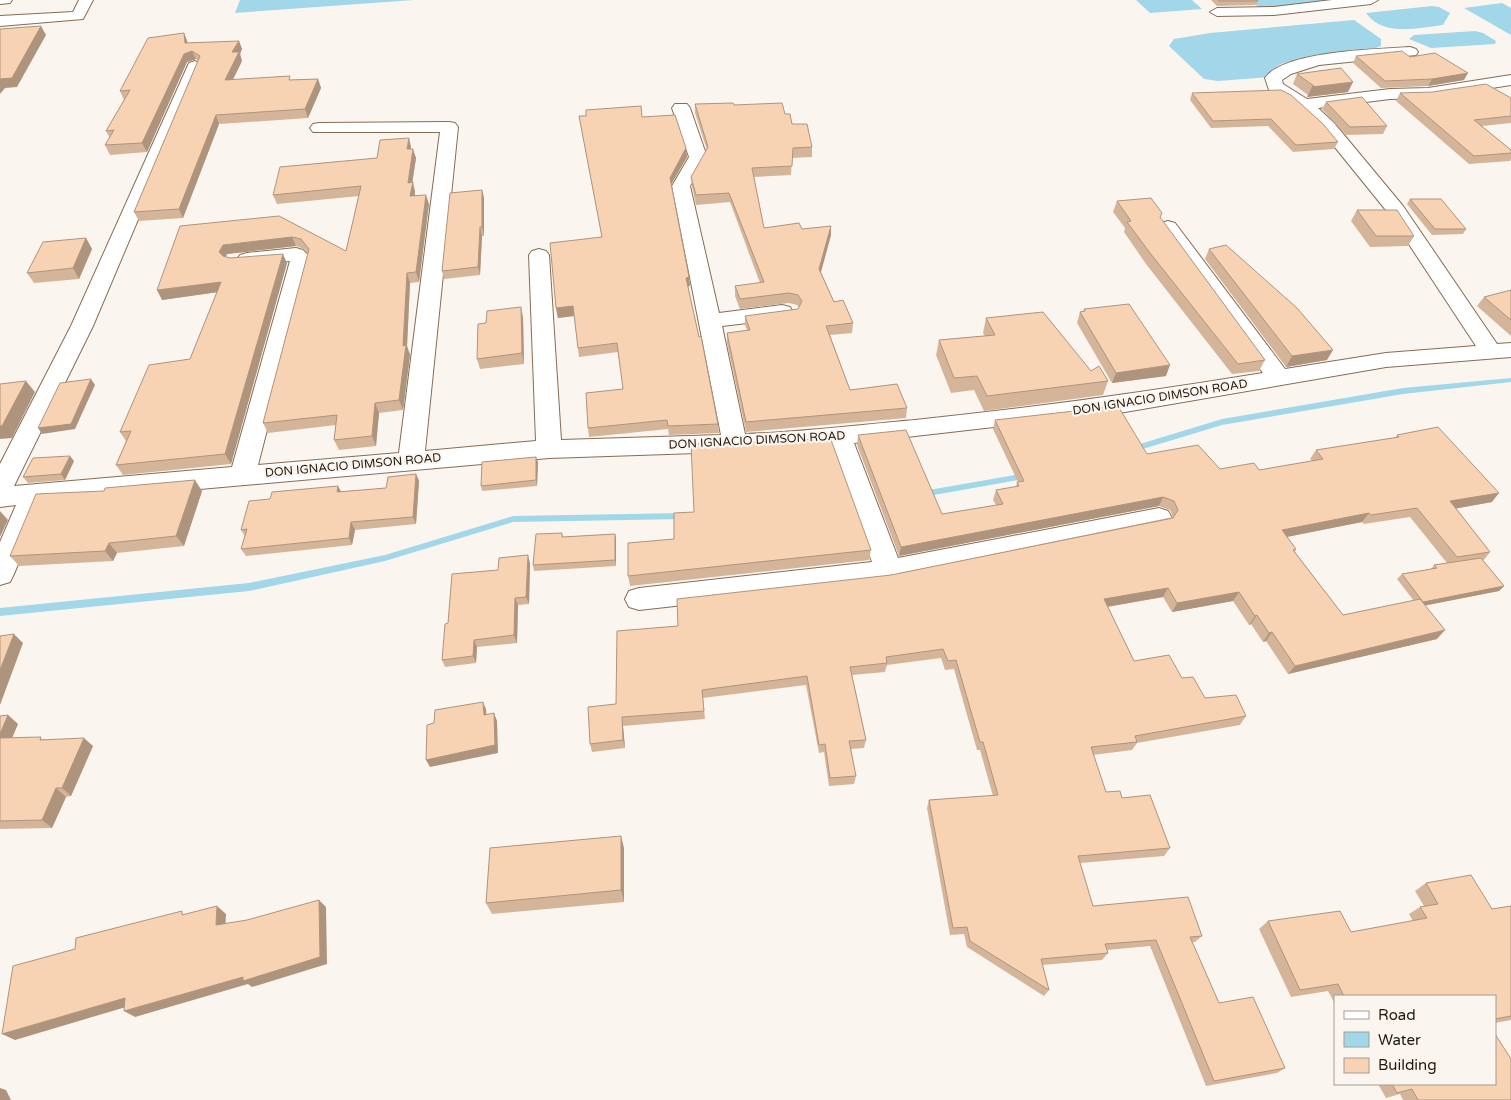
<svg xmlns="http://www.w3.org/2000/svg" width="1511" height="1100" viewBox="0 0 1511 1100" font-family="'Varela Round',sans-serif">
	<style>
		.water { fill: #a1d7e8 }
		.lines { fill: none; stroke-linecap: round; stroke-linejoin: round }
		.stream { fill: #a1d7e8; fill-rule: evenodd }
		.minor-casing { stroke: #876c54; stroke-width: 2 }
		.minor { fill: #fff; fill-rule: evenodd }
		.wall { fill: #d5b59a; fill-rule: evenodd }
		.shaded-wall { fill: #ae947d }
		.building { fill: #f8d3b3; stroke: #ae947d }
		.labels { text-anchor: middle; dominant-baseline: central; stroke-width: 4.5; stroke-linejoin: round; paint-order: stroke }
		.street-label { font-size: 12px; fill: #21170d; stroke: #fbf5f0 }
	</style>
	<rect width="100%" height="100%" fill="#fbf5f0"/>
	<path class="water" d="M240,0H414L235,13Z
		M1136,0H1192L1202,9L1150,13Z
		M1249,0H1324L1328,3L1260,8Z
		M1502,3L1511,8V35L1464,8Z
		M1432,6L1439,7L1450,13L1443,25C1418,28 1383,37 1366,13Z
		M1354,20L1381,39V46C1357,56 1289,56 1276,67C1274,69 1271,74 1270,77L1218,81L1204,79L1169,46L1174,39L1210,33Z
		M1475,31L1483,33L1496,41L1495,44L1431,48L1409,39L1414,35Z"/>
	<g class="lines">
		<path class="stream" d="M1511,378V382L1403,394L1222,425L1133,452L1129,449L1130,447L1222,419L1403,388Z
			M1026,473L1030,476L1029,478L923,497L919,494L923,491Z
			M684,513L688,516L684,519L513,522L385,561L249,591L0,616V608L249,583L385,555L513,516Z"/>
		<defs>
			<path id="minor" d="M0,0H12L10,3L0,4Z
				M79,0H93L83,19L0,26V16L73,12Z
				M1332,0H1378L1371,4L1274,15L1217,16L1210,12L1217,8L1274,7Z
				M1410,47L1416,49L1418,52L1416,55L1319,65L1291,74L1282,80L1283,84L1307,99L1390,89L1428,88L1511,75V85L1428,98L1390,99L1318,108L1334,123L1403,206L1497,344L1511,343V357L1386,367L1125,412L854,443L898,558L1159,508L1168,511L1172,518L1168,525L889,582L639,610L629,607L625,599L629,591L639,588L872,562L830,446L789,450L549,458L43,503L14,574L10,582L0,585V542L16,505L0,507V464L71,326L189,63L195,61L203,66L93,326L14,486L232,467L290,261L247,265L240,263L237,259L240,255L247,253L296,248L303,250L311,258L258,465L399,453L440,132H313L310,128L313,124L319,123L449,122L455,123L458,127L425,451L536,441L529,255L532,251L539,249L546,251L549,255L561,440L721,435L672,186L689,157L672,108L675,104H687L690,108L707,157L690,186L719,313L782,305L790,307L793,312L790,317L782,319L722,326L745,434C802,432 858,425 915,420C1032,408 1147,392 1263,373L1158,227L1161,223L1168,221L1175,223L1285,369L1386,353L1476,346L1389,214L1321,130L1289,101L1269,90L1265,78C1283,51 1378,49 1410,47Z"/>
		</defs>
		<use href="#minor" class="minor-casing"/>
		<use href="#minor" class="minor"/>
	</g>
	<path class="wall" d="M1211,0H1257L1258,1L1256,5L1217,6Z
		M184,33L188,43L239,41L242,49L240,54L242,61L233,80H292L318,79L321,88L308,118L219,124L183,218L139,221L134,212L198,61L196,59L187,62L147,152L110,155L105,145L110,138L106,131L124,100L120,91Z
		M1356,56L1410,57L1464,80L1428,86L1381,88L1353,63Z
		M1297,74L1348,92L1307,97L1308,95L1293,84Z
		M1192,93L1338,142L1334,149L1293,152L1268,126L1211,128L1190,100Z
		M1400,93L1511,98V123L1482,126L1511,150V159L1510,161L1469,164L1396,101Z
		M1326,102L1387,126L1383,134L1346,135L1322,109Z
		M695,104L734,105L785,114L792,124L812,147V157L792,158L791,175L754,177L764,228L802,229L831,235L821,272L834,302L853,323L852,333L830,335L850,390L907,408L906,418L746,432L727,343V333L747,330L745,325V316L798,309L799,307L797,305L789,303L740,309L735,296V286L760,283L730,202L696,205L692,186L691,177L707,150L695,113Z
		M579,116L642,117L687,157L671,185L690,286H688L718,424L719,433L669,435L668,429L589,437L588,428L623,389L618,352L579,357L574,316L558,318L556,308L602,238Z
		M411,147V149L416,158L412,182L415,192V196L429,204L419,282L410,283L407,346L410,355L403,410L379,413L376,446L339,450L334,440L336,425L268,433L263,423L308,253L304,249L296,246L227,254L226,257L230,258L287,263L231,464L123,475L116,465L126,441L120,432L190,359L217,292L162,300L279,216L346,251L359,196L277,204L273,195L377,158Z
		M482,190L484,198V236H482L480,275L444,279L442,271Z
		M1410,199L1466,229L1463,234L1432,235L1407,204Z
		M1117,201L1160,218L1265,360L1259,371L1232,374L1146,264L1124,232L1125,228L1113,212Z
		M1357,210L1414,236L1408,246L1370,247L1351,221Z
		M86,238L92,249L79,279L34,283L27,273Z
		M1209,249L1327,360L1286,367L1205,259Z
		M1511,290V336L1477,306L1484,297Z
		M1084,309L1166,376L1112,383L1077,323L1080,312H1083Z
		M523,317L524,364L480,369L477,359Z
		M986,318L1108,381L1103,395L984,411L974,390L951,393L936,355L939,340L985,336L983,333Z
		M995,420L1147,454L1220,469L1259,470L1312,461L1310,459L1316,450L1395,438L1397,435L1492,502L1456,508L1490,552L1483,561L1504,586L1499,591L1425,605L1437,639L1288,674L1266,641L1263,642L1251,624L1249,625L1233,601L1172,612L1163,597L1107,607L1134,661L1182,678L1205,698L1246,716L1240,725L1137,743L1132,750L1093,755L1106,792L1122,798L1170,848L1164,856L1080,863L1093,906L1202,936L1195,942H1192L1219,1003L1285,1068L1277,1073L1206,1086L1150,946L1107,950L1108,953L1102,960L1042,965L1049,990L1044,996L967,947L964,934L950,935L927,808L929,800L993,796L980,750H977L954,669L945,670L941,658L887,665L885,672L852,675L866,740L864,748L851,749L856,776L854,784L829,786L824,752L819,753L806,685L703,698L705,719L623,726L625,748L592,752L590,744L616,704L678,626L891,575L1173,517L1170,510L1159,506L899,556L857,445L858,435L942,514L996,505L993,500L996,490L1016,487L1017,482H1018L993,429ZM1410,517L1447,563L1434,565L1431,569L1402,574L1397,579L1414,601L1343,615L1295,552L1296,549L1287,537L1362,522L1364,524Z
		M74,461L65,480L28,483L23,477Z
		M538,462L537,486L482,491L481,486Z
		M416,474L419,481L416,524L355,530L352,545L246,556L241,549L245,536L241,530L341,492L386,488Z
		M202,491L184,546L117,553L113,561L19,566L10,556Z
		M694,512L871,550L869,560L630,586L628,576L674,539Z
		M562,533L563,537L615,534L616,539V566L534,571L533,565Z
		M530,563L529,604L518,605L517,643L477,647L476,663L445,667L442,660L448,623L498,570Z
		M8,715L18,724L12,738L43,739L93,746L71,796L66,797L52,828L0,829V716Z
		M624,848V902L492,914L486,903Z
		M1426,883L1492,909L1511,906V1020L1495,1023V996H1335V1004L1328,991L1291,997L1259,929L1268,921L1351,932L1413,921L1409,914L1420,907L1424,906L1415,891Z
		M1378,1084H1495L1511,1100H1403L1400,1094L1386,1098Z"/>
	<path class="shaded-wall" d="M41,26L46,35L17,87L5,88L0,94V79Z
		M184,33L187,41L188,52L185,43Z
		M239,41L242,49L240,54L242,61L228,89L225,80L232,52Z
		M192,51L196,59L187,62L147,152L142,143L184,54Z
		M1468,73L1464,80L1428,86L1432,79Z
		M318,79L321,88L308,118L305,109Z
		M1353,82L1348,92L1307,97L1312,87Z
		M216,115L219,124L183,218L179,209Z
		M409,138L411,147L409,159L407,149Z
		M686,148L687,157L670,186V178Z
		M413,149L416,158L411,192L408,183Z
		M413,182L415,192L413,206L410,196Z
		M482,190L484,198V236L482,227Z
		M426,195L429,204L419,282L416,272Z
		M831,226V235L819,279V269Z
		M480,227L482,236L480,275L478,267Z
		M292,237L296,246L227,254L224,261L219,252L223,245Z
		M86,238L92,249L79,279L73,268Z
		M283,254L287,263L231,464L225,454Z
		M407,273L410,283L407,346L410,355L403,410L399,400Z
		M689,277L690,286L686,287V278Z
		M221,282L226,291L162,300L157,290Z
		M573,306L574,316L558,318L556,308Z
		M521,307L523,317L524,364L522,353Z
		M1333,350L1327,360L1286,367L1292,356Z
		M1170,365L1166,376L1112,383L1116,373Z
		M91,379L95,385L75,429L42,434L38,428Z
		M26,381L35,392L12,438L0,439V426Z
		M375,403L379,413L376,446L372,436Z
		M70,456L74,461L65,480L61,474Z
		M536,457L538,462L537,486L536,480Z
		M416,474L419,481L416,524L413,517Z
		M195,480L202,491L184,546L176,536Z
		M338,486L342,493L337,492Z
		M1499,493L1492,502L1443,511L1450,501Z
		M1163,497L1159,506L899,556L901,547Z
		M0,511L8,520L0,537Z
		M1369,513L1362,522L1276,539L1282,530Z
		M351,522L355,530L352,545L349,538Z
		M615,534L616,539V566L615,560Z
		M109,543L117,553L113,561L105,551Z
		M528,555L530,563L529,604L526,597Z
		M1504,586L1499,591L1418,607L1423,602Z
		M1168,588L1163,597L1100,608L1104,599Z
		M1239,592L1233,601L1172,612L1177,603Z
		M515,598L518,605L517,643L514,635Z
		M1257,615L1251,624L1249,625L1255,616Z
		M1445,630L1437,639L1288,674L1295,666Z
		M1272,632L1266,641L1263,642L1269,633Z
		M14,634L23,643L0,705V670Z
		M474,640L477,647L476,663L473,656Z
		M483,702L486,709L487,723L484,715Z
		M494,713L497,721L498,753L430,767L426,760Z
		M8,715L18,724L8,747L0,740V734Z
		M622,717L623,726L625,748L623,740Z
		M84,738L93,746L71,796L62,788Z
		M56,788L66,797L52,828L42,820Z
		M621,836L624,848V902L621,890Z
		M319,900L326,907L327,964L252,987L248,984L135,1017L124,1011L243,977Z
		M217,906L226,914L225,932L216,925Z
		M125,998L136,1004L15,1040L2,1034Z
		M0,1088L6,1090L11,1100H0Z"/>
	<path class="building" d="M1218,0H1257L1258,1H1219Z
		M41,26L12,78L0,79V29Z
		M184,33L185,43L239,41L232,52H239L225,80L290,76L289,80L318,79L305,109L216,115L179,209L134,212L200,56L192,51L184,54L142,143L105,145L114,130L106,131L130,90L120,91L148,38Z
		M1402,51L1410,57L1435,53L1468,73L1432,79L1385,81L1356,56Z
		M1341,68L1353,82L1312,87L1314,86L1297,74Z
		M1486,84L1511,98V116L1474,120L1511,150V153L1474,156L1400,93L1432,92Z
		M1281,90L1291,95L1323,124L1338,142L1296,145L1271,119L1213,121L1192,93Z
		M1362,97L1387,126L1350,127L1326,102Z
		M733,103L734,105L782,103L785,114H790L792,124H807L812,147L793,148L792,166L752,168L764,228L799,223L802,229L831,226L819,269L834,302L843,300L853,323L826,326L850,390L897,384L907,408L746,422L727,333L750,330L745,316L798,309L802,301L798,295L789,293L740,299L735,286L764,282L729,193L696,195L691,177L708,147L695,104Z
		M641,106L642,117L675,115L686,148L670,178L689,277L686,278L699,337L701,336L718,424L668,426L667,420L588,428L586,393L623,389L617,343L578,348L573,306L556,308L550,243L602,237L579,116H586V110Z
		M409,138L407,149H413L408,183L413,182L410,196L426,195L416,272L407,273L403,346L406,345L399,400L375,403L372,436L334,440L337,415L263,423L309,249L301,239L292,237L223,245L219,252L223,256L230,258L283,254L225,454L116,465L131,431L120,432L149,365L190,359L221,282L157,290L180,226L279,216L346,251L361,186L273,195L280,167L377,158L380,140Z
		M482,190V227H480L478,267L442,271L450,193Z
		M1151,198L1162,213L1160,217L1265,360L1238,364L1150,253L1127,222L1131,221L1117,201Z
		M1410,199H1441L1466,229H1435Z
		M1357,210H1397L1414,236H1376Z
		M86,238L73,268L27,273L43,242Z
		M1226,245L1297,308L1333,350L1292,356L1209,249Z
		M1511,290V320L1484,297Z
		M1129,304L1170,365L1116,373L1080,312L1085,311L1084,309Z
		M521,307L522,353L477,359L478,324L486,323L487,311Z
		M1043,312L1091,371L1099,366L1108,381L987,396L977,376L954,378L939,340L995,335L986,318Z
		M91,379L71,424L38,428L60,383Z
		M26,381L2,426H0V384Z
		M1118,406L1147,454L1198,445L1220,469L1254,463L1259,470L1323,459L1316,450L1399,437L1397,435L1438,427L1499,493L1450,501L1490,552L1457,557L1417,508L1371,515L1369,513L1282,530L1296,549L1293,550L1343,615L1420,599L1445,630L1295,666L1272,632L1269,633L1257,615L1255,616L1239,592L1177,603L1168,588L1104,599L1134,661L1169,655L1182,678L1193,677L1205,698L1236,695L1246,716L1135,736L1137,742L1091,747L1106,792L1120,791L1122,798L1150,795L1170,848L1078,856L1093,906L1188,897L1202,936L1190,937L1219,1003L1253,997L1285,1068L1214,1081L1156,940L1105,944L1108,953L1041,959L1049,990L970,941L967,927L953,928L929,800L998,795L983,742H980L956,660L948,661L943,649L886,657L887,663L850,667L866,740L849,741L856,776L830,778L825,744L819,745L807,676L702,690L704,711L622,717L623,740L590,744L588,707L616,704L617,631L678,626L677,599L891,575L1173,518L1178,510L1174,501L1163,497L901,547L858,435L906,430L942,514L1003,504L996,490L1019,486L1017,482L1024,481L995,420Z
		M830,437L871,550L628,576V543L674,539V513L694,512L691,444L789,441Z
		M70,456L61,474L23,477L33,458Z
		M536,457V480L481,486L482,462Z
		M416,474L413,517L351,522L349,538L241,549L247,529L241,530L249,501L270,499L272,492L338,486L337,492L386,488L388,477Z
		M195,480L176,536L109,543L105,551L10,556L36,494L104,491L105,488Z
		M562,533V537L615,534V560L533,565L536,534Z
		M528,555L526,597L515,598L514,635L474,640L473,656L442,660L445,624L448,623L452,574L498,570L499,558Z
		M1481,558L1504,586L1423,602L1402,574L1437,568L1434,565Z
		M14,634L0,670V636Z
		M483,702L484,715L494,713L495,745L426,760L427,725L434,723L435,710Z
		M8,715L0,734V716Z
		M41,737L40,740L84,738L62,788H56L42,820L0,821V738Z
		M621,836V890L486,903L490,848Z
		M1471,875L1492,909L1511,906V1016L1495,1019V996H1344L1338,984L1300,990L1268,921L1340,911L1351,932L1427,918L1420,907L1438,904L1426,883Z
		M319,900L320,957L243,981V977L124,1011L125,998L2,1034L13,966L75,949L76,938L182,911V915L217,906L216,925L247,920Z
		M1495,1034L1511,1059V1100H1418L1412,1089L1397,1093L1392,1084H1495Z"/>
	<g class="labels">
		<g class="street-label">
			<text transform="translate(1160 397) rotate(-9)">DON IGNACIO DIMSON ROAD</text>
			<text transform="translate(757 440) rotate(-3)">DON IGNACIO DIMSON ROAD</text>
			<text transform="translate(353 465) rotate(-5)">DON IGNACIO DIMSON ROAD</text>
		</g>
	</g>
	<rect x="1334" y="995" width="162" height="90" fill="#fbf5f0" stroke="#a49c95"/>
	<rect x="1344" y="1011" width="25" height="8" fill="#ffffff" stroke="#a49c95"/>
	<text x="1378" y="1020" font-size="15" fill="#21170d">Road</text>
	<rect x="1344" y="1032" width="25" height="15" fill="#a1d7e8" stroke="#a49c95"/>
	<text x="1378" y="1045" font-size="15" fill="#21170d">Water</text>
	<rect x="1344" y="1058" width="25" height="15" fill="#f8d3b3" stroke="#a49c95"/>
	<text x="1378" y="1070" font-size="15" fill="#21170d">Building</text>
</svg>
